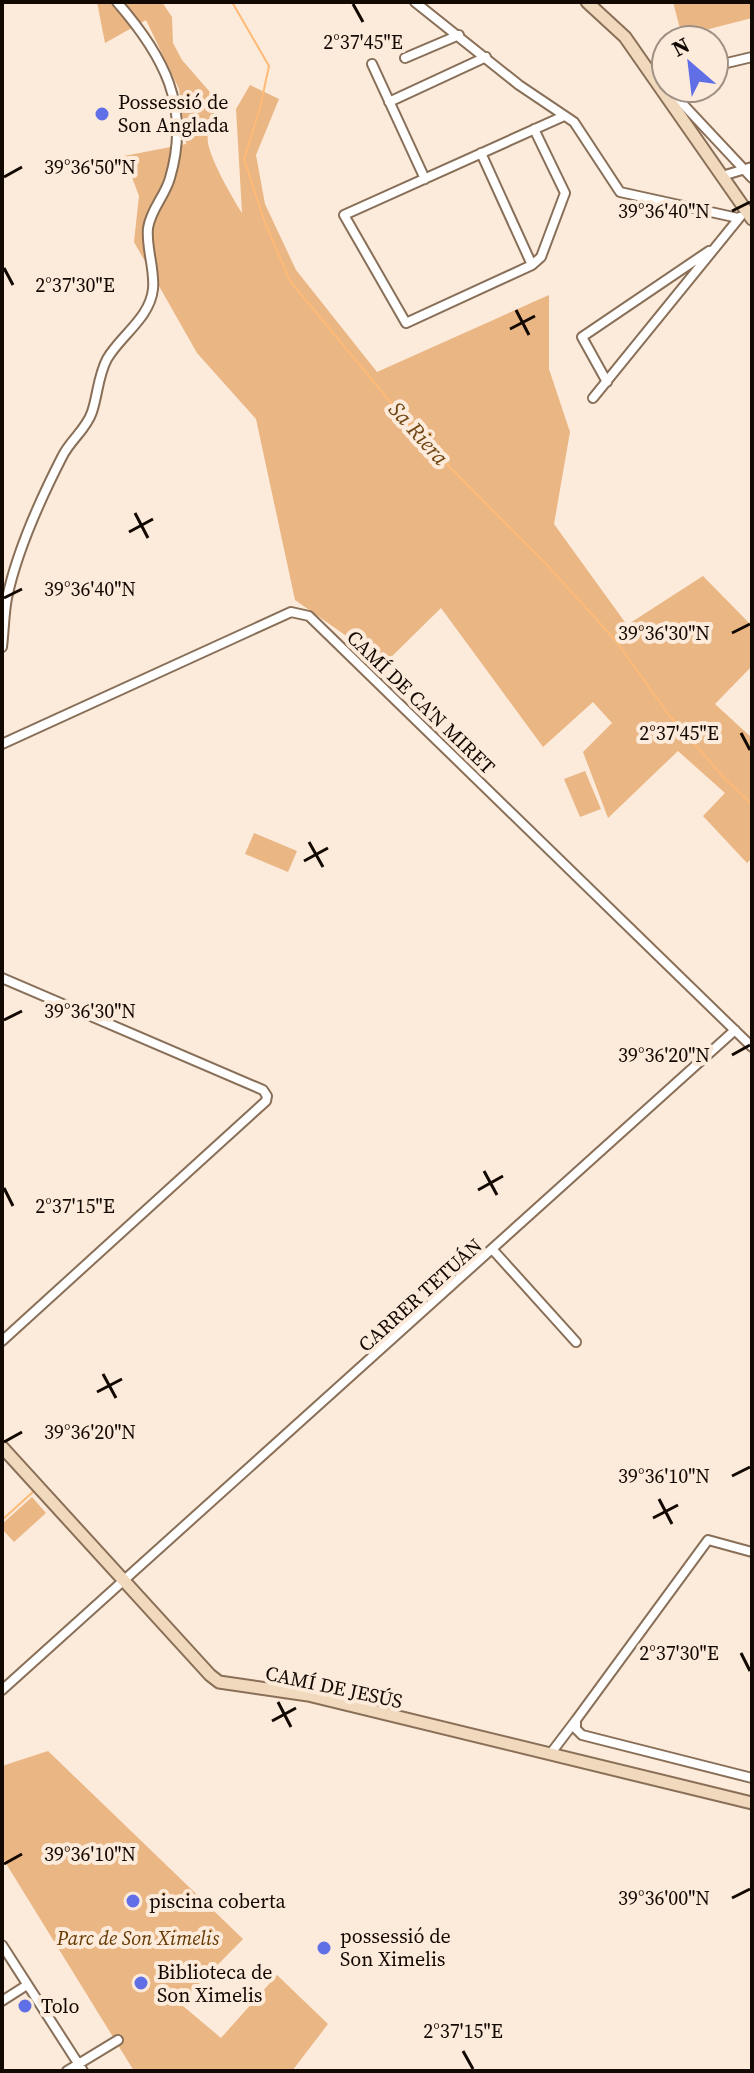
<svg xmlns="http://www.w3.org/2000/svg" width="754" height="2073" viewBox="0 0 754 2073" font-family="'Source Serif 4',serif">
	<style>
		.green { fill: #eab684 }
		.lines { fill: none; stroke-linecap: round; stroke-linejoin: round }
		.stream { stroke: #feba77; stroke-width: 2 }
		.street-casing { stroke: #896f57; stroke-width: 12 }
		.secondary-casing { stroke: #896f57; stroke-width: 15 }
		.street { stroke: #fff; stroke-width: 8 }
		.secondary { stroke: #f1d9bd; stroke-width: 11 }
		.ticks { fill: none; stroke: #130903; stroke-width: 3 }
		.poi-dot { fill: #616fe7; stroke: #fceada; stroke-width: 3 }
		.labels { text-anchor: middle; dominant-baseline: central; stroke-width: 8; stroke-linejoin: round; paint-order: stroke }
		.poi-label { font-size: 20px; fill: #130903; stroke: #fceada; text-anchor: start }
		.street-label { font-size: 20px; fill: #130903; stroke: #fceada }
		.park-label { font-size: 20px; font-style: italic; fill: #643902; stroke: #fceada }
		.water-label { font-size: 22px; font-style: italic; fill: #724614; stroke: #fceada }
		.ticks-label { font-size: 20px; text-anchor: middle; fill: #130903; stroke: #fceada; stroke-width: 8; stroke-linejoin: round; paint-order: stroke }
	</style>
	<rect width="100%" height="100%" fill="#fceada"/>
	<path class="green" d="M97,2H162L172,17L173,43L182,60L209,91L217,105C213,117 206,131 208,143C211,161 232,197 242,213L236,109L250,85L279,99L256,155L265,204L296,270L377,372L549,295V369L570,432L554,524L627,625L703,576L752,626V666L715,704L752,738V858L747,863L703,816L725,793L678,751L608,818L583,752L612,723L593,702L543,747L441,608L385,663L295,600L256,419L197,353L134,242L139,196L124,156L186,144L179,89L146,20L105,43Z
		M673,2H752V18L682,36Z
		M585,771L601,809L580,817L564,779Z
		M254,833L297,851L288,872L245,854Z
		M32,1497L46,1513L14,1542L2,1529V1524Z
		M48,1751L243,1939L181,2002L183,2006L221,2038L277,1975L328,2024L292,2071H134L2,1857V1766Z"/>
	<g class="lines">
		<path class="stream" d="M232,2L269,66L260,108L244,159L264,220L290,281L417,434L547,565L616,641L668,714L726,780L752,804
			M2,1520L34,1491"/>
		<defs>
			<path id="street" d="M415,2L519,85L574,122L620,192L738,218
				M405,58L459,35
				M372,64L425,179
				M714,66L752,57
				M673,88L680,101L752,178
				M389,102L486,57
				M534,129L565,193L541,257L532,265L406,323L344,215L564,116
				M481,153L532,265
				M722,176L752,167
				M607,382L582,337L709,251
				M593,398L740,217
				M2,647C4,631 4,614 7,598C17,550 40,500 62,457C70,440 86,430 92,412C98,394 98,376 107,359C120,336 150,318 153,289C155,269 146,248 148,228C151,209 165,196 170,178C191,106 164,56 117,2
				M2,744L291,612L309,616L752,1047
				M2,978L263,1090L267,1096L266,1101L2,1341
				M493,1250L576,1342
				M752,1552L708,1540L576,1720V1729L582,1735L752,1778
				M2,1690L735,1030
				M551,1753L576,1720
				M2,1945L83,2071
				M2,2001L27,1985
				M67,2071L118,2040"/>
			<path id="secondary" d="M587,2L625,37L752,219
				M2,1447L210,1675L219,1682L308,1695L752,1803"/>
		</defs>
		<use href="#street" class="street-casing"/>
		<use href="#secondary" class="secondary-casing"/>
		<use href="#street" class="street"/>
		<use href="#secondary" class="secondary"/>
	</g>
	<path class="ticks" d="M353,4L363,22M4,177L22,167M732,211L750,202M4,268L13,285M516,310L529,335M510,329L535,316M135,513L148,538M129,532L153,519M4,598L22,589M732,633L750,624M741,733L750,750M309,842L323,867M304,861L328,848M4,1020L22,1011M732,1055L750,1045M484,1171L497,1195M4,1188L13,1206M478,1190L503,1176M103,1374L116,1398M97,1392L122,1379M4,1442L22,1432M732,1476L750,1467M659,1499L672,1524M653,1518L678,1505M741,1653L750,1671M278,1702L291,1727M272,1721L296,1708M4,1864L22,1854M732,1898L750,1889M463,2051L473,2069"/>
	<g class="poi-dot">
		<circle cx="102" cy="114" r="8"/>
		<circle cx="133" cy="1901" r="8"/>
		<circle cx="324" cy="1948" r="8"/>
		<circle cx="141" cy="1983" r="8"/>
		<circle cx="25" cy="2006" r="8"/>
	</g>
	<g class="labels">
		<g class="poi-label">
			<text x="118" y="102">Possessió de<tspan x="118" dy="23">Son Anglada</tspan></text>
			<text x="149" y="1901">piscina coberta</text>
			<text x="340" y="1936">possessió de<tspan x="340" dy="23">Son Ximelis</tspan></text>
			<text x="157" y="1972">Biblioteca de<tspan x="157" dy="23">Son Ximelis</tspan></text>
			<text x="41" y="2006">Tolo</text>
		</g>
		<g class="street-label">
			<text transform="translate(421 702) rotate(44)">CAMÍ DE CA'N MIRET</text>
			<text transform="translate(420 1295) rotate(-42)">CARRER TETUÁN</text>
			<text transform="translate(334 1687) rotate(12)">CAMÍ DE JESÚS</text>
		</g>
		<g class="park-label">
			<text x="138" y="1938">Parc de Son Ximelis</text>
		</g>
		<g class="water-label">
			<text transform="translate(419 433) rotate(48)">Sa Riera</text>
		</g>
	</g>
	<g class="ticks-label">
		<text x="363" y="49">2°37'45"E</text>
		<text x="90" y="174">39°36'50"N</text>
		<text x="664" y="218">39°36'40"N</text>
		<text x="75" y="292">2°37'30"E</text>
		<text x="90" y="596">39°36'40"N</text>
		<text x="664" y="640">39°36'30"N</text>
		<text x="679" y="740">2°37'45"E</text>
		<text x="90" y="1018">39°36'30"N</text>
		<text x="664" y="1062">39°36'20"N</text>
		<text x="75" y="1213">2°37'15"E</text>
		<text x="90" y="1439">39°36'20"N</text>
		<text x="664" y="1483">39°36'10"N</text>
		<text x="679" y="1660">2°37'30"E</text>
		<text x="90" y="1861">39°36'10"N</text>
		<text x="664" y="1905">39°36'00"N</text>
		<text x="463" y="2038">2°37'15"E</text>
	</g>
	<rect width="754" height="2073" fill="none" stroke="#130903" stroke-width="8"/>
	<g transform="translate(690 64) rotate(332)"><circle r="38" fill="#fceada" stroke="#9f9084" stroke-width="2"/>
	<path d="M0-6L14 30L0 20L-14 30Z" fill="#616fe7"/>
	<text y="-12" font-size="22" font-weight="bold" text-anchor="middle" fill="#130903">N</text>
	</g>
</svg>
